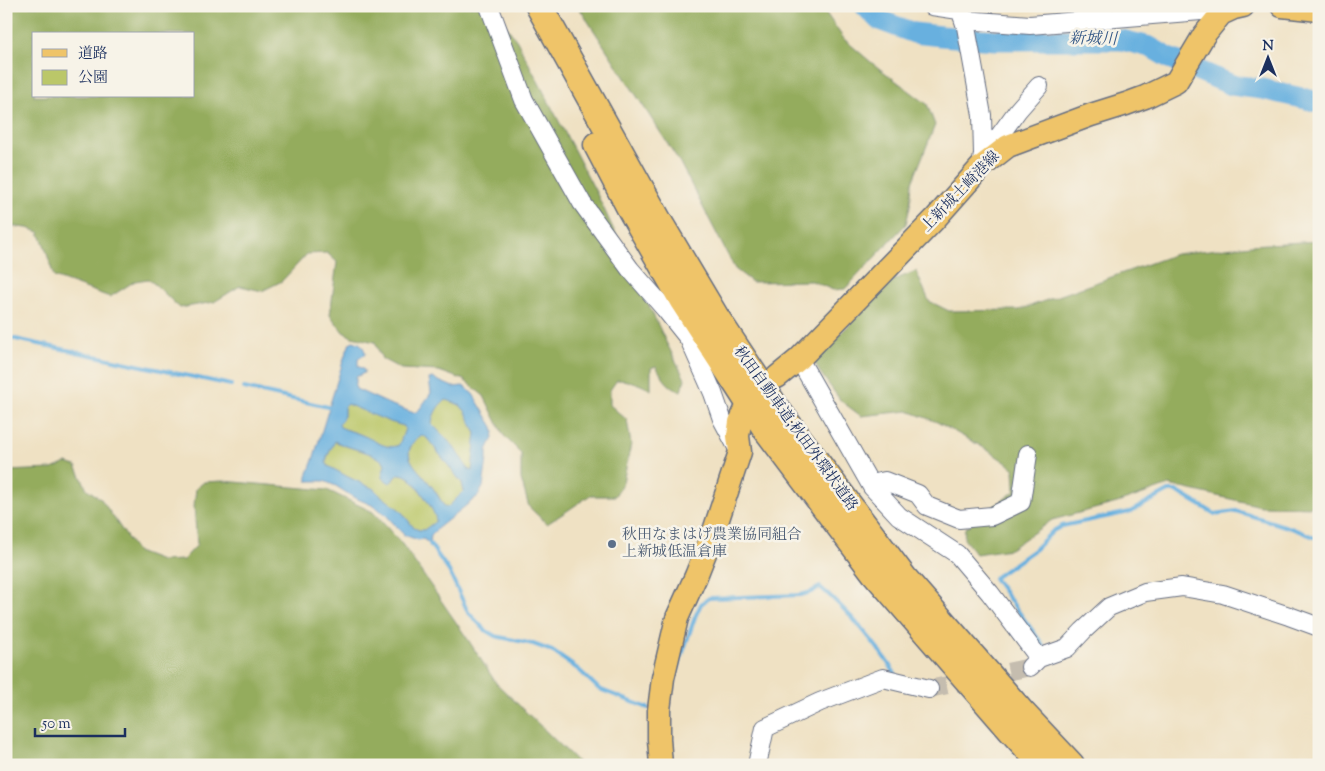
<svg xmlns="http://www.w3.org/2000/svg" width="1325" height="771" viewBox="0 0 1325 771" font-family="'Sorts Mill Goudy','Noto Serif JP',serif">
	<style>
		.green { fill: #bbc769; stroke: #6b7b64 }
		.forest { fill: #94ac5d; stroke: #586e5e; fill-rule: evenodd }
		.water { fill: #68b0df; stroke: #42709e; fill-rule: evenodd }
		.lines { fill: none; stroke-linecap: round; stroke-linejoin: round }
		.stream { stroke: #68b0df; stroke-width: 4 }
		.river { stroke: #68b0df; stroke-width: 21 }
		.minor-tunnel { stroke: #c5bdaf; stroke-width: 18; stroke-dasharray: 18 9; stroke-linecap: butt }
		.minor-casing { stroke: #656d81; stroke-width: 20 }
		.major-casing { stroke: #656d81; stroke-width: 25 }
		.highway-casing { stroke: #656d81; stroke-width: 29 }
		.minor { stroke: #fff; stroke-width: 18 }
		.major { stroke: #efc469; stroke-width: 22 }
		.highway { stroke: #efc469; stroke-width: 26 }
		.service-dot { fill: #5c6f8a; stroke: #f7f3e8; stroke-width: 2 }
		.labels { text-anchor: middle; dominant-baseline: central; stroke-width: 5; stroke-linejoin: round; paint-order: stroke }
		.street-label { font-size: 15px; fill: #1b2f5e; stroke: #f7f3e8 }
		.service-label { font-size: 15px; fill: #4e5e75; stroke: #f7f3e8; text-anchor: start }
		.water-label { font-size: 16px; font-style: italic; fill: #325685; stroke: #f7f3e8 }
	</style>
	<rect width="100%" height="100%" fill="#f7f3e8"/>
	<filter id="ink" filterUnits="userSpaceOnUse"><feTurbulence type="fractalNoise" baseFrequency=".02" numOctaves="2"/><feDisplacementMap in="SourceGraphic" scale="10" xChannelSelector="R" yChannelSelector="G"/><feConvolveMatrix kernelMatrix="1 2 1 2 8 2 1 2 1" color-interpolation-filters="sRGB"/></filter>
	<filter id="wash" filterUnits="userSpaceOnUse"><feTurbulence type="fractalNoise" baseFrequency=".0096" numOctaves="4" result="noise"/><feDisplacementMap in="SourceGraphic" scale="20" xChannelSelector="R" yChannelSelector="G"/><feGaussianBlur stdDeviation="1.12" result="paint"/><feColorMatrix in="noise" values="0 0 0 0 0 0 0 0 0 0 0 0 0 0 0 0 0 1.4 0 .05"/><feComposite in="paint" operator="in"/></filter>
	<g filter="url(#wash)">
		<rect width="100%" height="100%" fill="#efe1c3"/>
		<path class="green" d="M447,399L460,405L466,412L476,433L472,471L469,470L453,446L432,424C432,416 439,402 447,399Z
			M347,404L390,421L404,426L405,429L399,445C388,450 376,442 366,437C358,432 348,431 340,427L339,424L344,416V407Z
			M422,435L427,438L462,483L464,491L448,507L444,506C440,498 435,490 429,483C416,466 396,454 422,435Z
			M334,441C350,450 372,450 385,463V467L382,474L393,481L399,474C404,474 407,476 410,479C418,486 436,512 437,521L424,530H419L414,528L401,511L380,495L374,489L348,477L328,466L326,462L327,458Z"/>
		<path class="forest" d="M6,6H492L517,41L597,194L666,342L685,379L681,391C667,387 663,378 656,366L651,368V390C640,384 630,380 617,380L610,390V405L627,420L631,444L623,482L615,496H589L567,511L547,524L529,507L521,479V453L504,436L484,396L464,380L439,371L401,369L382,359L375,342L352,337L343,332L330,315L337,262L327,253L307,254L282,281L262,291L240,286L214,302L180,308C169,299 160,287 148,279L135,281L110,297L54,277L45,247L39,232L27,228L8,226L6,228ZM34,34H194V96H34Z
			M578,6H821L844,39L872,63L927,104L935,125L912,183L910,206L906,224L845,289L833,290L812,281L752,282L735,269L679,161Z
			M1319,241V507L1261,506L1169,485L1117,503L1052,520L1010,549L976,554L964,539L965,528L1015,491L1014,468L986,449L937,422L908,411L861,416L841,401L819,371L814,360L894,280L916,271L929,301L949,311L1019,310L1176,254L1251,245Z
			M66,463L76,466L87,489L101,499L137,552L161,561L183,560L197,545L194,505L196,489L204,482L223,481L327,490L373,512L402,544L469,641L496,683L581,765H6V471L52,469Z"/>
		<path class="water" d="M353,341C363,344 362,345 366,354L358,359V366L364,370V373L356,377V383L355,386L356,389L389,404L414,413L419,410L431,393L429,379L432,378L453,387L463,386L466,388L473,394L493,427L494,432L493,438L487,450V459L483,487L478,496L438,528L431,535L430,544L423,539L418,540L404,535L386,515L374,506L353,497L336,486L324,481H307V476L313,460L344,358L350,343ZM447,400L460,405L466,412L476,433L472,471L469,470L453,446L432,424C432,416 439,402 447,400ZM347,404L390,422L404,426L405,429L399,445C387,451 375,440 364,436C356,432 348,431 340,427L339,424L344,416V407ZM421,435L427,438L462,483L464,491L448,507L444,506C439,498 435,490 429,483C416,466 396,454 421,435ZM335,441C350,450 372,450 385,463C385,468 382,472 382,478L390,483L399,474C404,474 407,476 411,479C418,486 436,512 436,521L424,530H419L414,528L401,511L380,495L374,489L348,477L328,466L326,462L327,457Z"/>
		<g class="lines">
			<path class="stream" d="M6,337L231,385
				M244,388L328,407
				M430,544L449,571L468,612L485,630L495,636L533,644L552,651L579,670L599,689L648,708
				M1043,651V645L994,578L1034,550L1053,531L1062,526L1130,512L1169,491H1176L1215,514L1236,511L1291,528L1319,539
				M673,681L695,617L701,604L709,598L801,595L811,592L820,587C849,612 876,643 896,675"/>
			<path class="river" d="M865,6L879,20L914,33L941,36L995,40H1122L1150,47L1169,58L1232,85L1262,89L1319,102"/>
		</g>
	</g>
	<g filter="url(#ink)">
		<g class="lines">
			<path class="minor-tunnel" d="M929,689L1030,667"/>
			<defs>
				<path id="minor" d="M489,6L524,100L582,203L630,269L665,309L689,339L713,393L722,419L738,449
					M932,6L959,10
					M959,6L966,27L982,115L983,154L981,167
					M964,20L1030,25L1213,10L1221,14
					M985,160L997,139L1018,110L1039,86
					M799,359L872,487L899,516L957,554L990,593L1039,658
					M871,484L885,481L918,494L927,506L959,519L992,516L1021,502L1028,454
					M1030,667L1039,658L1067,648L1083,631L1109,607L1145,592L1182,587L1223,594L1289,616L1319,627
					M757,765L765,728L820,702L883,678L929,689"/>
				<path id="major" d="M1282,6L1319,10
					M777,377L799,359L934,220L981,167L1008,146L1091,115L1126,104L1145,97L1176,82L1204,35L1221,14L1234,8L1243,6
					M661,765L659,739V710L663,678L677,618L696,576L715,528L740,452L738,436L740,422L745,411"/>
				<path id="highway" d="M539,6L662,227L715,316L778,411L904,578L1023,714L1071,765
					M597,145L631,210L683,301L766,429L874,572L1011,730L1043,765"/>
			</defs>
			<use href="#minor" class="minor-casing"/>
			<use href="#major" class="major-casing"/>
			<use href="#highway" class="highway-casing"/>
			<use href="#minor" class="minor"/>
			<use href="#major" class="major"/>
			<use href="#highway" class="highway"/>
		</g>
	</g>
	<circle class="service-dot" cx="612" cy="544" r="5"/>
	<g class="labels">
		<g class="street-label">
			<text transform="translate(961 192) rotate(-46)">上新城土崎港線</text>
			<text transform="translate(795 429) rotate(54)">秋田自動車道;秋田外環状道路</text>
		</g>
		<g class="service-label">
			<text x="622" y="535">秋田なまはげ農業協同組合<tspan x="622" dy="17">上新城低温倉庫</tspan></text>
		</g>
		<g class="water-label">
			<text transform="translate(1093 40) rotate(1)">新城川</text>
		</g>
	</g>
	<rect width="1325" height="771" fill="none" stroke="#f7f3e8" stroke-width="25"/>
	<rect x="32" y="32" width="162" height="65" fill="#f7f3e8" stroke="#9fa5b1"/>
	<rect x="42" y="49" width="25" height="8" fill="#efc469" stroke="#9fa5b1"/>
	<text x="78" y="58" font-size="15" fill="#1b2f5e">道路</text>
	<rect x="42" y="70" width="25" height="15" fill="#bbc769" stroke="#9fa5b1"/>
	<text x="78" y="82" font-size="15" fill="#1b2f5e">公園</text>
	<g transform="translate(1268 58)" stroke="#f7f3e8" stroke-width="4" paint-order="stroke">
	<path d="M0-4L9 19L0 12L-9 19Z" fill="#1b2f5e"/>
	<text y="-8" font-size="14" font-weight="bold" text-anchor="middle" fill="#1b2f5e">N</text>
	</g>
	<path d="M35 728v8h90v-8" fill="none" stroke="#1b2f5e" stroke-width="2.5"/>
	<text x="42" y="728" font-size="15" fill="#1b2f5e" stroke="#f7f3e8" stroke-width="4" paint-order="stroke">50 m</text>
</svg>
